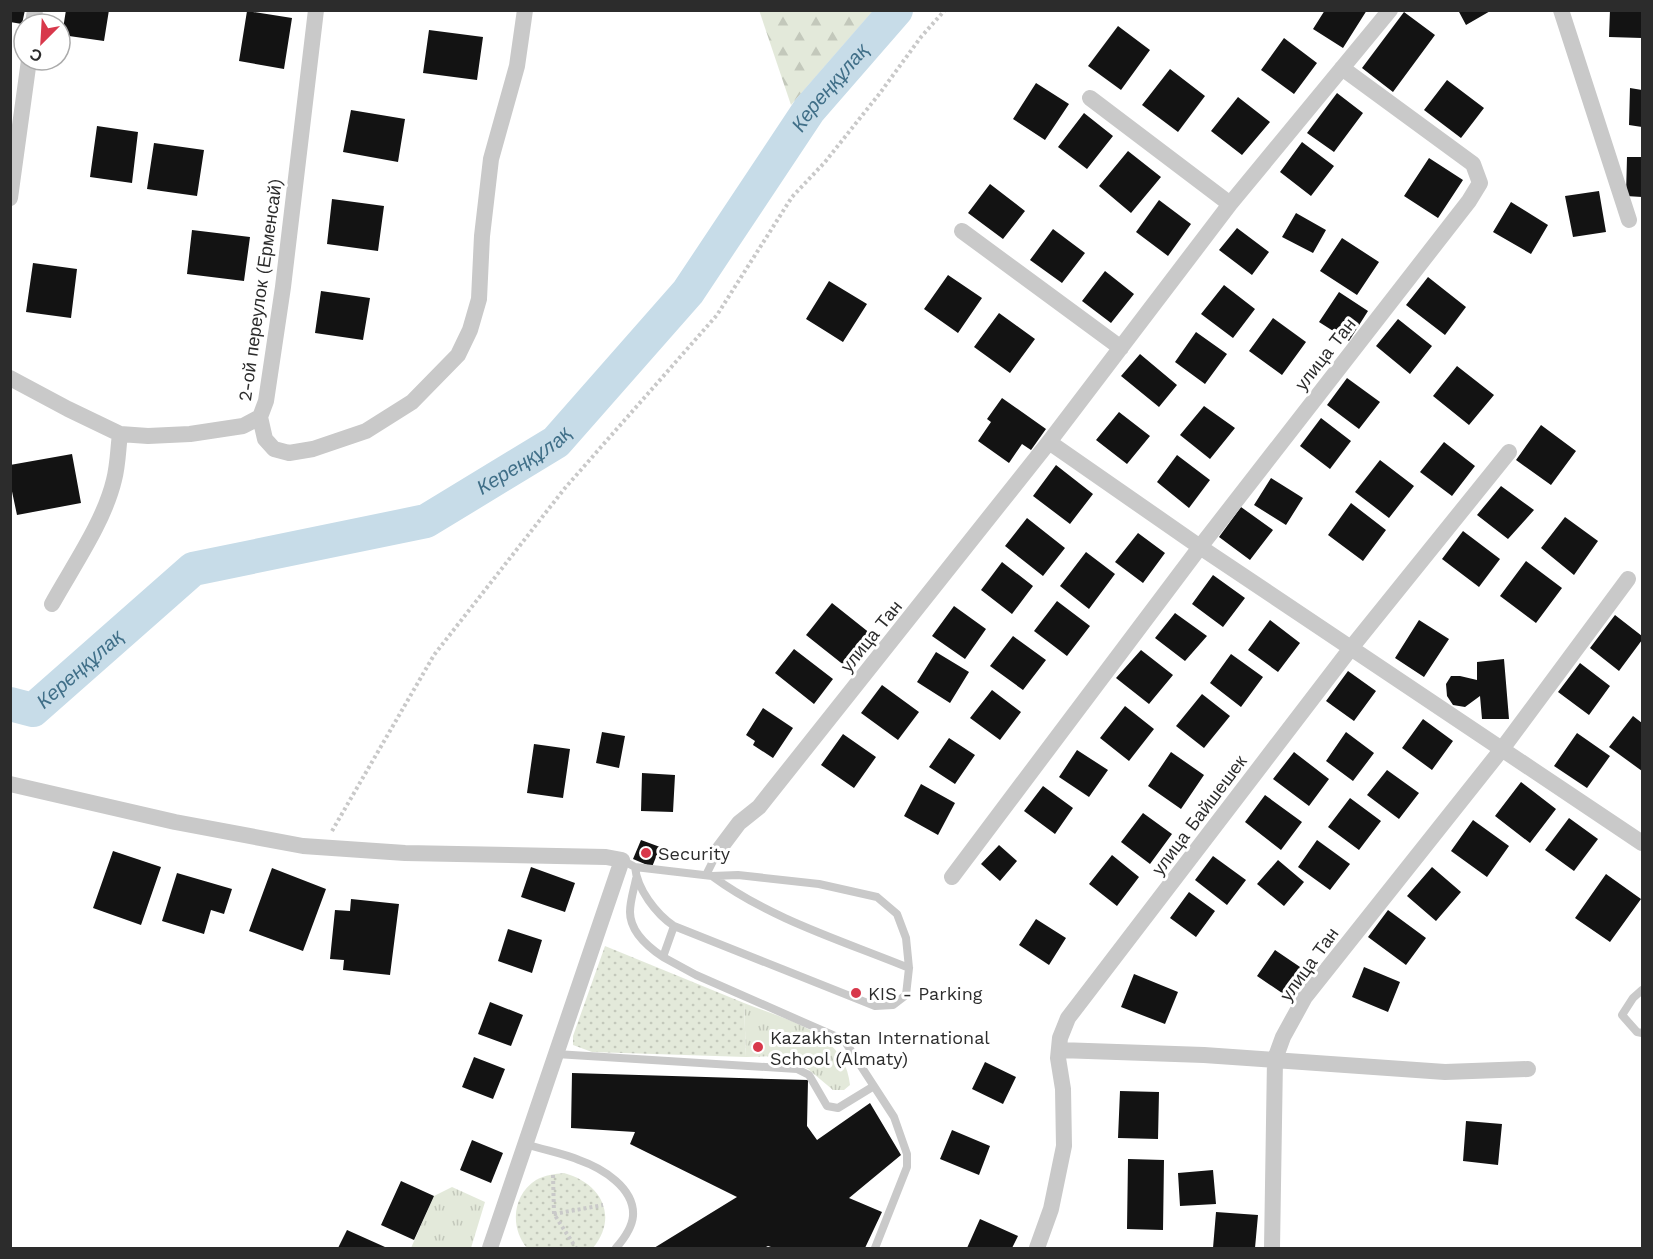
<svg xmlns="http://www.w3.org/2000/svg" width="1653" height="1259" viewBox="0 0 1653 1259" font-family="'Work Sans',sans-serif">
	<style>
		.grass { fill: url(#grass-tufts) }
		.forest { fill: url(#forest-firs) }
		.park { fill: url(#park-dots) }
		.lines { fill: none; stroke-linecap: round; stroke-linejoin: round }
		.river { stroke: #c7dce8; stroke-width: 34 }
		.building { fill: #131313 }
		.path { stroke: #c9c9c9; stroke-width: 4; stroke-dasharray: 3 3; stroke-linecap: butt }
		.lane { stroke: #c9c9c9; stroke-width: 8 }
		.street { stroke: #c9c9c9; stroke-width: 16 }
		.poi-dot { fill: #d8384b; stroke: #fff; stroke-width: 2 }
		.labels { text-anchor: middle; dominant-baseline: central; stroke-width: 6; stroke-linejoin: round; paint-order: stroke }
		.street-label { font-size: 18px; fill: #2c2c2c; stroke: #fff }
		.poi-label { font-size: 18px; fill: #2c2c2c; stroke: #fff; text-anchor: start }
		.water-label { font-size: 20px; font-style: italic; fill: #406f88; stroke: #fff }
	</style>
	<defs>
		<pattern id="grass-tufts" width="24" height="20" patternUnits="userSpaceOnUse" patternTransform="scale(1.5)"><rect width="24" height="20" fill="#e3e9da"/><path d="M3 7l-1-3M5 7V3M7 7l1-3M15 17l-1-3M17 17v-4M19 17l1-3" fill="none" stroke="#c3c8bb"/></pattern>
		<pattern id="forest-firs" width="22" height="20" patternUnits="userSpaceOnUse" patternTransform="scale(1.5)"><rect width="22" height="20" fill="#e3e9da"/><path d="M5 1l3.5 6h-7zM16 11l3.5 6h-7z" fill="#c3c8bb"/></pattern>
		<pattern id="park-dots" width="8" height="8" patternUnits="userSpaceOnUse" patternTransform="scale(1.5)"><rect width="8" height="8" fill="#e3e9da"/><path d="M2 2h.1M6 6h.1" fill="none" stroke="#c3c8bb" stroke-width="1.8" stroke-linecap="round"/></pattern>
	</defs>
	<rect width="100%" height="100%" fill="#fff"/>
	<path class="grass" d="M744,1003C786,1020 845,1032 850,1085L844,1090H833L808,1069L781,1056L746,1057Z
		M452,1187L485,1202L471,1248H411L434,1196Z"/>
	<path class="forest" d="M759,10H873V11L791,105Z"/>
	<path class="park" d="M605,946L744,1003L746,1057L592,1052L573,1045V1036Z
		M564,1173C601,1183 619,1216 593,1248H527C510,1228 512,1195 536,1180C545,1175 555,1174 564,1173Z"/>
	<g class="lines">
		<path class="river" id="s1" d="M10,704L33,710L193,569L426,521L556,442L688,292L809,110L896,10"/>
	</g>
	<path class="building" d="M10,10H25L22,24L10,22Z
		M66,10H109L104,41L62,35Z
		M1325,10H1367L1343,48L1313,29Z
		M1458,10H1492L1466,25Z
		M1610,10H1642V38L1609,37Z
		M247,11L292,18L284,69L239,61Z
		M1404,12L1435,35L1393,92L1362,68Z
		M1118,26L1150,50L1121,90L1088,66Z
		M429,30L483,37L477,80L423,73Z
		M1284,38L1317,63L1294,94L1261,70Z
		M1170,69L1205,96L1178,132L1142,105Z
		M1447,80L1484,108L1461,138L1424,110Z
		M1036,83L1069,104L1045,140L1013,119Z
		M1630,88L1642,90V127L1629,125Z
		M1337,93L1363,113L1334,152L1307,133Z
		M1238,97L1270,122L1242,155L1211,131Z
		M351,110L405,119L398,162L343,152Z
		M1084,113L1113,136L1087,169L1058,147Z
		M97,126L138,132L132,183L90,177Z
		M1302,142L1334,166L1311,196L1280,172Z
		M154,143L204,150L197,196L147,189Z
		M1128,151L1161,177L1131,213L1099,186Z
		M1627,157H1642V197L1626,196Z
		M1429,158L1463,180L1438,218L1404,196Z
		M990,184L1025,211L1003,239L968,213Z
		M1599,191L1606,232L1573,237L1565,196Z
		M332,199L384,206L378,251L327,244Z
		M1159,200L1191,224L1168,256L1136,232Z
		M1511,202L1548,225L1531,254L1493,232Z
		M1296,213L1326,230L1313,253L1282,237Z
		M1237,228L1269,252L1252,275L1219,250Z
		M1053,229L1085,253L1062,283L1030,260Z
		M192,230L250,237L244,281L187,274Z
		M1342,238L1379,262L1357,295L1320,271Z
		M33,263L77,269L71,318L26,312Z
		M1105,271L1134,294L1111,323L1082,301Z
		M948,275L982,298L958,333L924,309Z
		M1428,277L1466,307L1445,335L1406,305Z
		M829,281L867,304L843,342L806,319Z
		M1224,285L1255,309L1233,338L1201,314Z
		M321,291L370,298L363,340L315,333Z
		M1339,292L1368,311L1349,341L1319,322Z
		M999,313L1035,339L1010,373L974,347Z
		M1273,318L1306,342L1282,375L1249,351Z
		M1398,319L1432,346L1410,374L1376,346Z
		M1196,332L1227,354L1205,384L1175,362Z
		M1140,354L1177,385L1159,407L1121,376Z
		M1457,366L1494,395L1469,425L1433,396Z
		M1347,378L1380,402L1359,429L1327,405Z
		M1002,398L1046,429L1031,450L1022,444L1009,463L978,441L991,422L987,419Z
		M1204,406L1235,428L1210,459L1180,435Z
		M1119,412L1150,436L1127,464L1096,440Z
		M1321,418L1351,441L1330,469L1300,446Z
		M1541,425L1576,451L1551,485L1516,460Z
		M1444,442L1475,466L1452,496L1420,472Z
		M72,454L81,503L17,515L10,482V465Z
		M1177,455L1210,480L1189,508L1157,482Z
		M1380,460L1414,486L1389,518L1355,492Z
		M1056,465L1093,494L1070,524L1033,496Z
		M1271,478L1303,498L1286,525L1254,505Z
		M1501,486L1534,510L1508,539L1477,515Z
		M1351,503L1386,530L1363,561L1328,535Z
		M1241,507L1273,530L1250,560L1219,537Z
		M1565,517L1598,541L1574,575L1541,548Z
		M1027,518L1065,548L1043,576L1005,546Z
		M1463,531L1500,559L1479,587L1442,559Z
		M1138,533L1165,553L1143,583L1115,562Z
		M1086,552L1115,574L1089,609L1060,586Z
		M1526,561L1562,588L1536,623L1500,596Z
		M1002,562L1033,586L1012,614L981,590Z
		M1213,575L1245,598L1223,627L1192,604Z
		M1057,601L1090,626L1067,656L1034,631Z
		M832,603L871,634L845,666L806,635Z
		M954,606L986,629L965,659L932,636Z
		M1175,613L1207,636L1185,661L1155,638Z
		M1615,615L1642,636V640L1619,671L1590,648Z
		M1270,620L1300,643L1278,672L1248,650Z
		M1419,620L1449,639L1424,677L1395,658Z
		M1013,636L1046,660L1023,690L990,666Z
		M794,649L833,679L814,704L775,673Z
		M1141,650L1173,675L1149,704L1116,678Z
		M936,652L969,672L950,703L917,682Z
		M1231,654L1263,677L1241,707L1210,683Z
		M1504,659L1509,719H1482L1480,696L1465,707L1453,705L1447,696L1446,684L1451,676H1460L1477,680V662Z
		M1580,663L1610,686L1589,715L1558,692Z
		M1348,671L1376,691L1354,721L1326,701Z
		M882,685L919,712L898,740L861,713Z
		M992,690L1021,712L1000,740L970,718Z
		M1202,694L1230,716L1204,748L1176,726Z
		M1125,706L1154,729L1129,761L1100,738Z
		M763,708L793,728L773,758L753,745L755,741L746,735Z
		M1633,716L1642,723V771L1609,747Z
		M1423,719L1453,741L1432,770L1402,748Z
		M602,732L625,736L619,768L596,763Z
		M1346,732L1374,753L1353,781L1326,761Z
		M1577,733L1610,756L1587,788L1554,766Z
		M843,734L876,757L854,788L821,765Z
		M949,738L975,755L955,784L929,767Z
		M534,744L570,749L563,798L527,793Z
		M1077,750L1108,770L1089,797L1059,777Z
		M1171,752L1204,775L1181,809L1148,786Z
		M1294,752L1329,779L1309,806L1273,779Z
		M1387,770L1419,793L1399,819L1367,795Z
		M642,773L675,775L673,812L641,811Z
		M1521,782L1556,809L1530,843L1495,816Z
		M921,784L955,803L938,835L904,816Z
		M1043,786L1073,808L1055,834L1024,811Z
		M1265,795L1302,822L1281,850L1245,822Z
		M1350,798L1381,821L1359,850L1328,827Z
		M1143,813L1172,834L1150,864L1121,842Z
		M1569,818L1598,839L1574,871L1545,850Z
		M1473,820L1509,846L1487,877L1451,851Z
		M641,840L660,847L652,867L633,859Z
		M1317,840L1350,864L1330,890L1298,867Z
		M999,845L1017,861L1000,881L981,864Z
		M113,851L161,867L141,925L93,908Z
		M1112,855L1139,877L1117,906L1089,884Z
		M1213,856L1246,880L1227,905L1195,880Z
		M1278,860L1304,882L1284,906L1257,884Z
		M531,867L575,883L565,912L521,897Z
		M1432,867L1461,892L1436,921L1407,896Z
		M272,868L326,889L303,951L249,931Z
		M177,873L232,889L224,914L211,910L204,934L162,921Z
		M1606,874L1641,899L1610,942L1575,918Z
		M1189,892L1215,911L1196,937L1170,918Z
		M351,899L399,904L390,975L343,970L344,960L330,959L335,910L350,911Z
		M1388,910L1426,938L1406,965L1368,937Z
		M1036,919L1066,938L1049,965L1019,945Z
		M508,929L542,940L532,973L498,961Z
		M1275,950L1303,969L1285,995L1257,976Z
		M1364,967L1400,982L1388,1012L1352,997Z
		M1134,974L1178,992L1165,1024L1121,1007Z
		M490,1002L523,1015L511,1046L478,1034Z
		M474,1057L505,1069L493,1099L462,1087Z
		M985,1062L1016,1077L1003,1104L972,1089Z
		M572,1073L808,1080L807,1126L817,1140L870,1103L901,1155L849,1198L882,1212L865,1248H774L768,1246L764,1248H654L737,1197L630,1144L635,1132L571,1128Z
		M1120,1091L1159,1092L1158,1139L1118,1138Z
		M1466,1121L1502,1124L1498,1165L1463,1161Z
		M952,1130L990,1146L979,1175L940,1159Z
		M472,1140L503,1153L491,1183L460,1170Z
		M1128,1159L1164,1160L1163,1230L1127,1229Z
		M1213,1170L1216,1204L1180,1206L1178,1173Z
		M401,1181L434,1196L414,1240L381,1225Z
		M1216,1212L1258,1215L1255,1248H1213Z
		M980,1219L1018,1236L1012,1248H967Z
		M347,1230L385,1247L384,1248H338Z"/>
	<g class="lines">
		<path class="path" d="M332,831L434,655L565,488L717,315L792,197L825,162L880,93L921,37L945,10
			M553,1175L554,1214L576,1248
			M554,1214L603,1205"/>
		<path class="lane" d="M622,860L635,867L712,876L738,875L819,884L877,897L897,914L906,938L909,968L906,995L893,1005L875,1006L674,926C656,914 637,889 635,867
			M706,875L718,851
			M712,876C770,919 843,941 909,968
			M636,879C634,889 630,901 630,912C630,932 648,947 663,957
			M674,926L663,957L696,975L844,1040L894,1117L907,1154V1167L875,1248
			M1642,990L1633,998L1622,1015L1637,1032L1642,1033
			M556,1054L797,1069L809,1075L827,1106L838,1108L874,1086
			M526,1144C543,1150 562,1153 579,1160C602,1168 635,1188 633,1216C632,1228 623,1240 616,1248"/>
		<path class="street" d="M1561,10L1629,220
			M33,24L35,10
			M1090,98L1230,204
			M10,198L29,60
			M962,231L1121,348
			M10,378L68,409L120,434L148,436L190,434L243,426L260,417L266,401L283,287L316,10
			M260,417L265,439L274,449L289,453L313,449L366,431L412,402L458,355L470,330L479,299L482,236L491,159L517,66L525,10
			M1049,442L1200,547L1642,843
			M52,604C73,566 104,522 114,480C118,465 118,449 120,434
			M10,784L175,822L303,846L405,853L606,857L622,860L490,1248
			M718,851L739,823L759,807L1049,442L1230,204L1390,10
			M952,877L1200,547L1469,201L1480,183L1473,164L1342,68
			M1059,1050L1204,1055L1445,1072L1528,1069
			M1037,1248L1051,1209L1064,1146L1063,1089L1058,1058L1060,1038L1068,1018L1351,648L1509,452
			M1272,1248L1275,1059L1283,1037L1305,997L1502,749L1628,579"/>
	</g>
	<g class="poi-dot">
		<circle cx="646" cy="853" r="6"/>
		<circle cx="856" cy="993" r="6"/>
		<circle cx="758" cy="1047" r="6"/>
	</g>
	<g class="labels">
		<g class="street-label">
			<text transform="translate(260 290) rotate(-82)">2-ой переулок (Ерменсай)</text>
			<text transform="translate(1325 354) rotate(-52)">улица Тан</text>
			<text transform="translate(871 636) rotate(-51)">улица Тан</text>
			<text transform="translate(1199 815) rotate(-53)">улица Байшешек</text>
			<text transform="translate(1309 964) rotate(-54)">улица Тан</text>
		</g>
		<g class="poi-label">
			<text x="658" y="853">Security</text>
			<text x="868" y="993">KIS - Parking</text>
			<text x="770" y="1037">Kazakhstan International<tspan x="770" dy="21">School (Almaty)</tspan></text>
		</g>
		<g class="water-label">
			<text stroke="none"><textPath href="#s1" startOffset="1076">Кереңқұлақ</textPath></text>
			<text stroke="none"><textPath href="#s1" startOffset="590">Кереңқұлақ</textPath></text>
			<text stroke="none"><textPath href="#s1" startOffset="86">Кереңқұлақ</textPath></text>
		</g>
	</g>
	<rect width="1653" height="1259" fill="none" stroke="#2c2c2c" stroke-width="24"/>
	<g transform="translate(42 42) rotate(204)"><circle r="28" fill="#ffffff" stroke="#ababab" stroke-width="1.5"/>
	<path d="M0-4.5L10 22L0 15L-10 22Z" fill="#d8384b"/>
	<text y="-9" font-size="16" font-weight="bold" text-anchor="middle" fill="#2c2c2c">С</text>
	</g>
</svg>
